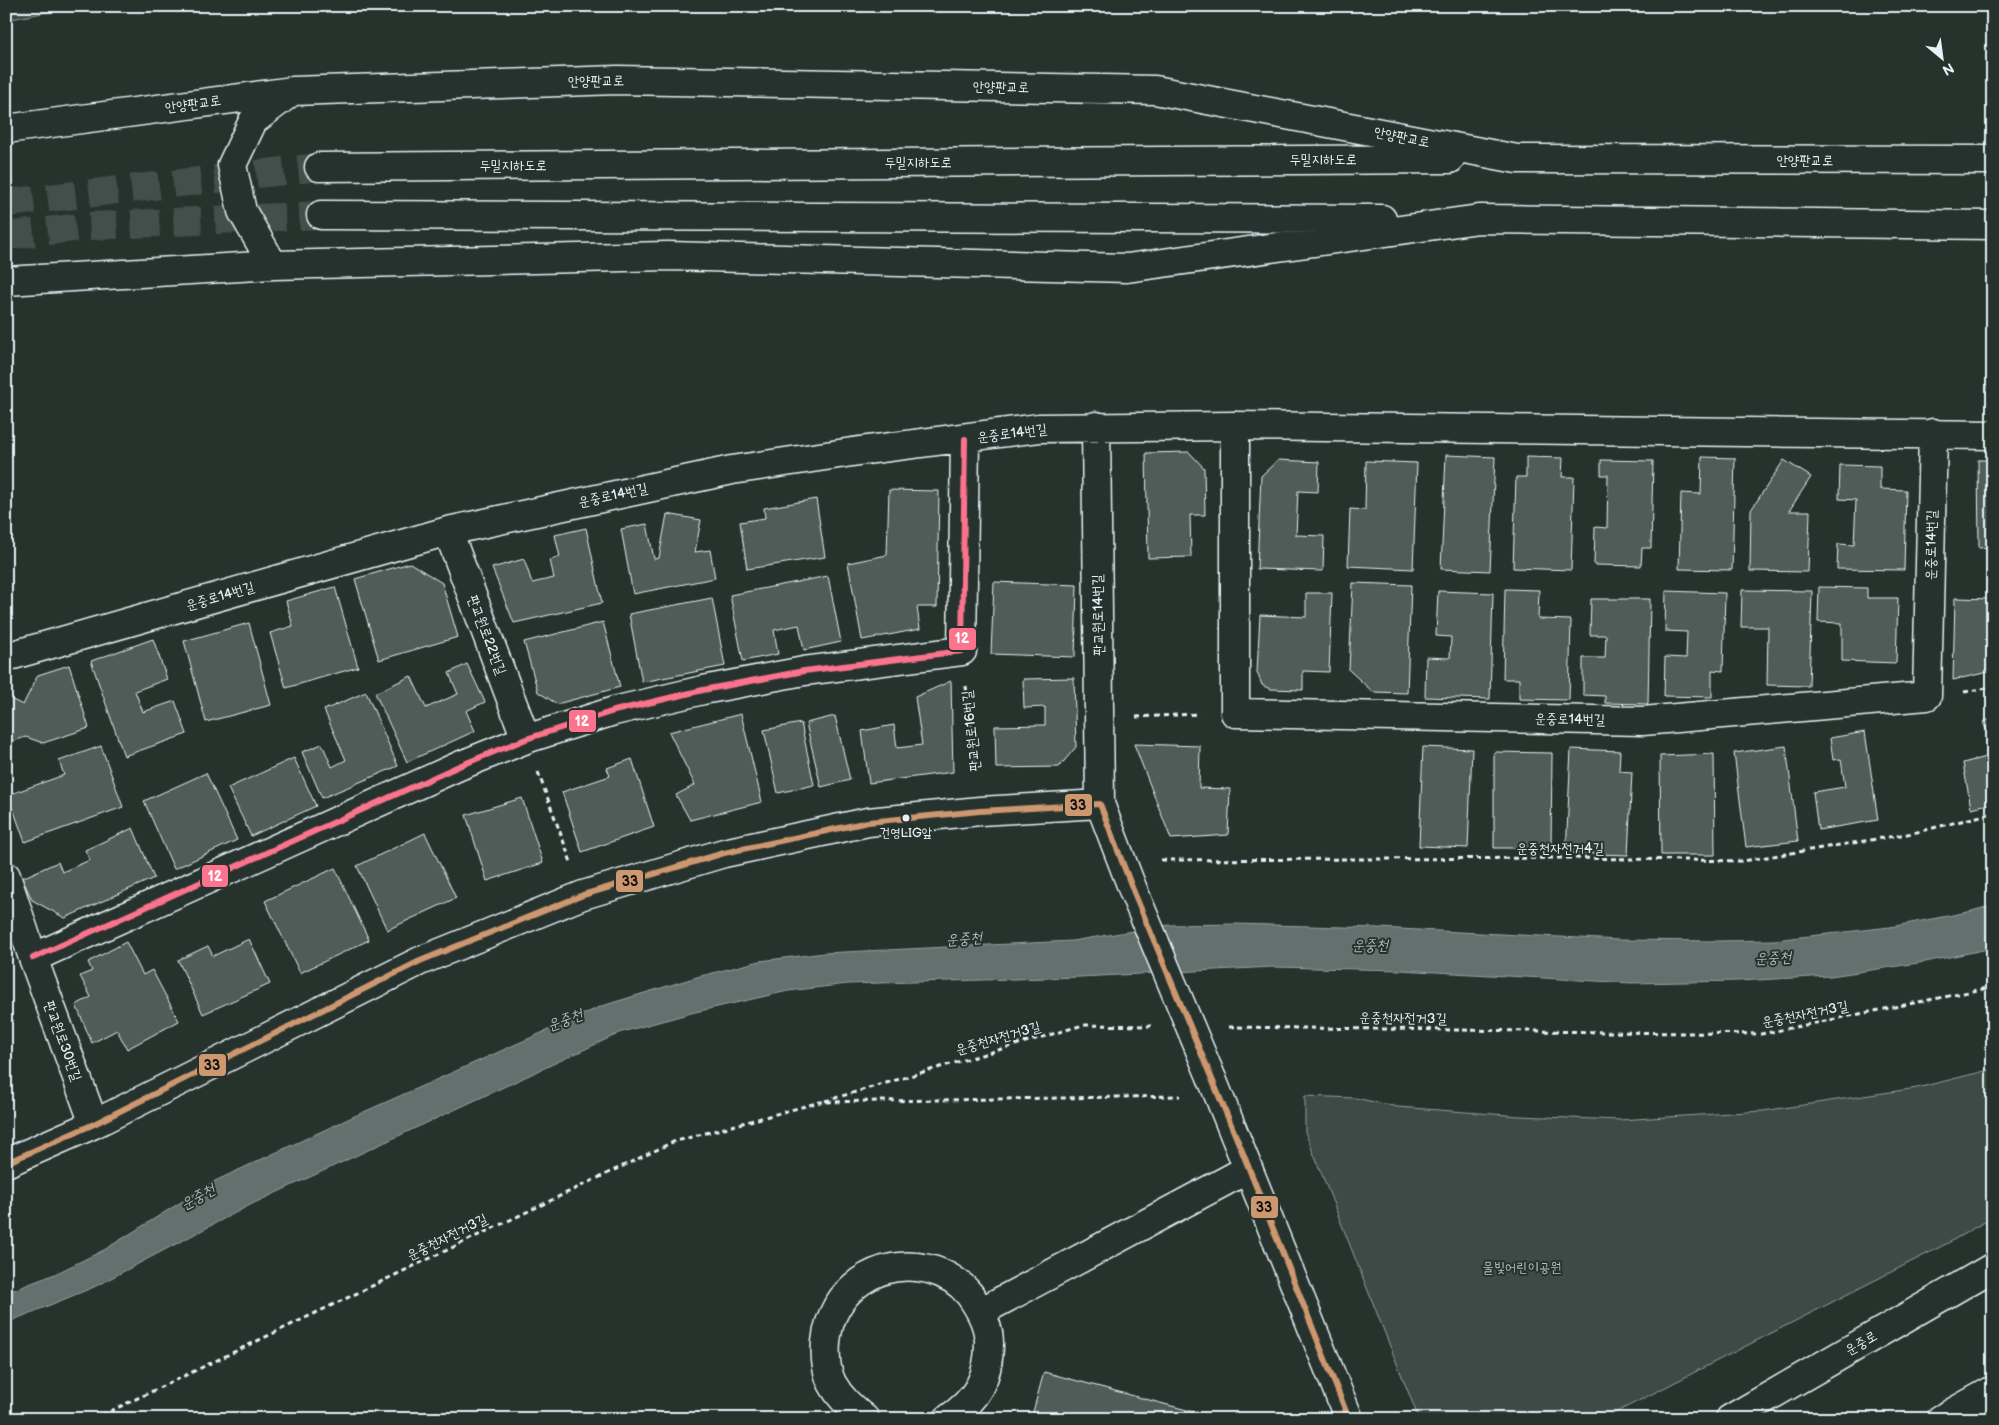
<svg xmlns="http://www.w3.org/2000/svg" width="1999" height="1425" viewBox="0 0 1999 1425" font-family="'Balsamiq Sans','Poor Story',sans-serif">
	<style>
		.green { fill: #3e4b47; stroke: #939ea0 }
		.water { fill: #636f6d; stroke: #98a3a5 }
		.building { fill: #505c59; stroke: #e8f1f8 }
		.lines { fill: none; stroke-linecap: round; stroke-linejoin: round }
		.major-tunnel { stroke: #43504b; stroke-width: 28; stroke-dasharray: 28 14; stroke-linecap: butt }
		.minor-casing { stroke: #e8f1f8; stroke-width: 31 }
		.major-casing { stroke: #e8f1f8; stroke-width: 31 }
		.path { stroke: #e8f1f8; stroke-width: 3; stroke-dasharray: 5 4; stroke-linecap: butt }
		.minor { stroke: #26332d; stroke-width: 28 }
		.major { stroke: #26332d; stroke-width: 28 }
		.minor-bridge-casing { stroke: #e8f1f8; stroke-width: 31; stroke-linecap: butt }
		.minor-bridge { stroke: #26332d; stroke-width: 28 }
		.bus-1-casing { stroke: #26332d; stroke-width: 10 }
		.bus-2-casing { stroke: #26332d; stroke-width: 10 }
		.bus-1 { stroke: #fc738d; stroke-width: 6 }
		.bus-2 { stroke: #cd976f; stroke-width: 6 }
		.bus-dot { fill: #e8f1f8; stroke: #26332d; stroke-width: 2 }
		.labels { text-anchor: middle; dominant-baseline: central; stroke-width: 4; stroke-linejoin: round; paint-order: stroke }
		.bus-label { font-size: 13px; fill: #e8f1f8; stroke: #26332d }
		.street-label { font-size: 14px; fill: #e8f1f8; stroke: #26332d }
		.park-label { font-size: 14px; fill: #b5bfc3; stroke: #26332d }
		.water-label { font-size: 15px; font-style: italic; fill: #b3bdc0; stroke: #26332d }
		.line-badge { stroke: #26332d; stroke-width: 2 }
		.badge-label { font-size: 14px; text-anchor: middle; font-weight: bold; fill: #fff }
		.pale-badge-label { font-size: 14px; text-anchor: middle; font-weight: bold; fill: #111 }
	</style>
	<rect width="100%" height="100%" fill="#26332d"/>
	<filter id="ink" filterUnits="userSpaceOnUse"><feTurbulence type="fractalNoise" baseFrequency=".02" numOctaves="2"/><feDisplacementMap in="SourceGraphic" scale="10" xChannelSelector="R" yChannelSelector="G"/><feConvolveMatrix kernelMatrix="1 2 1 2 8 2 1 2 1" color-interpolation-filters="sRGB"/></filter>
	<g filter="url(#ink)">
		<path class="green" d="M6,6H80L6,20Z
			M1993,1069V1217L1948,1243L1603,1419H1419L1305,1132V1096L1355,1098L1398,1107L1520,1116L1619,1120L1763,1111L1917,1088Z"/>
		<path class="water" d="M1993,905V948L1925,962L1831,976L1738,981L1632,983L1400,970L1273,967L1081,977L848,984L788,991L691,1013L622,1032L252,1204L94,1287L6,1323V1293L55,1274L104,1250L215,1181L348,1119L602,1006L697,977L760,961L824,953L1072,941L1169,925L1236,924L1379,928L1620,940L1718,941L1774,940L1890,927L1968,912Z"/>
		<path class="building" d="M1189,452L1204,468L1205,515H1190L1191,557L1148,558L1146,453Z
			M1446,455L1495,457L1490,571L1441,569Z
			M1526,457L1563,458L1562,477H1574L1571,570L1513,568L1516,477H1526Z
			M1702,457L1735,458L1732,570L1679,569L1681,493L1701,494Z
			M1278,460L1319,462L1318,492L1298,491L1296,535L1324,536L1323,571L1257,569L1261,476Z
			M1601,460L1653,461L1651,548H1642L1641,566L1594,565L1595,527L1607,528L1608,475H1601Z
			M1784,460L1811,477L1789,511H1810L1808,572L1750,571L1751,510Z
			M1978,460H1993V547L1979,548Z
			M1366,461L1417,463L1413,569L1348,566L1350,509L1365,510Z
			M1840,465L1880,466V489L1906,490L1904,570L1837,569L1838,544L1854,545L1856,500L1839,499Z
			M889,490L939,491L937,607H917L920,629L862,640L848,563L887,555Z
			M816,499L825,557L747,569L740,522L765,518L764,508Z
			M667,514L701,520L695,552L710,550L715,578L633,594L621,529L647,524L654,559L659,558Z
			M586,528L602,603L514,623L492,568L524,559L532,583L554,578L550,560L560,557L555,535Z
			M410,563L442,583L458,637L379,660L355,579Z
			M828,576L841,642L804,650L799,625L774,630L778,654L743,661L730,595Z
			M994,582L1077,585L1075,657L991,654Z
			M1353,583L1411,585L1407,693L1373,692L1349,670Z
			M335,587L358,667L286,688L270,633L293,626L286,601Z
			M1819,587L1867,588V598H1898L1896,663L1842,661V623L1818,622Z
			M1505,589L1539,590L1538,619L1571,620L1569,700L1519,699V679H1503Z
			M1742,590L1812,591L1809,686L1767,685L1768,627H1741Z
			M1438,591L1493,593L1490,699L1425,697L1426,657L1450,658L1451,637L1436,636Z
			M1666,591L1725,593L1723,671L1712,670V697L1664,696L1665,657L1686,658L1687,632L1665,631Z
			M1306,593H1332L1329,672L1303,671V690L1270,689L1262,685L1257,672L1260,615L1306,617Z
			M712,598L725,666L642,682L629,614Z
			M1955,598L1993,599V671L1953,680Z
			M1591,599H1650L1648,704L1605,703V696L1583,695V658H1605L1606,635H1590Z
			M603,622L620,687L557,704L538,692L524,642Z
			M249,623L271,705L206,722L184,641Z
			M153,639L167,679L135,691L143,712L175,701L187,734L124,756L91,661Z
			M467,664L485,702L466,711L475,731L407,762L375,693L411,676L426,708L458,694L449,673Z
			M69,665L89,728L43,743L26,737L6,743V697L23,705L38,675Z
			M1074,678L1076,747L1059,767L996,768L995,726L1045,725V707L1024,708L1023,679Z
			M951,681L953,772L869,783L862,731L894,725L897,748L922,745L915,697Z
			M366,692L398,766L322,798L302,752L322,744L332,767L346,760L324,710Z
			M741,714L762,802L690,820L676,795L695,785L669,732Z
			M835,716L850,780L821,787L806,723Z
			M1993,718V746L1983,722Z
			M801,723L814,785L778,793L764,730Z
			M1865,732L1878,820L1818,830L1813,792L1845,787L1841,759L1833,760L1830,738Z
			M1134,744L1200,746L1199,788L1230,789L1228,835L1171,839Z
			M101,746L123,807L25,842L8,795L64,775L59,761Z
			M1786,746L1798,841L1746,847L1734,753Z
			M1423,747L1472,749L1468,848L1419,846Z
			M1571,749L1620,751L1619,771L1632,772L1628,855L1566,853Z
			M1494,752L1552,753L1551,848H1494Z
			M1714,754L1715,855H1661L1660,756Z
			M1993,755V803L1971,808L1963,763Z
			M294,758L316,806L251,836L228,788Z
			M632,759L654,827L582,852L562,792L610,776L607,768Z
			M206,773L237,840L174,869L144,801Z
			M522,798L543,863L487,881L466,815Z
			M133,828L154,878L65,918L32,900L22,878L58,862L62,872L90,860L85,850Z
			M425,833L456,898L387,930L357,866Z
			M335,868L369,940L300,973L265,901Z
			M249,939L270,984L203,1014L178,960L208,946L213,956Z
			M126,942L143,975L152,970L179,1021L127,1049L117,1030L92,1043L76,1005L91,997L80,976L92,971L88,962Z
			M1044,1372L1198,1413L1196,1419H1031Z"/>
		<g class="lines">
			<path class="major-tunnel" d="M6,203L319,167
				M6,236L89,226L321,215"/>
			<defs>
				<path id="minor" d="M1096,426L1100,804
					M1235,426V713L1643,721L1927,696L1933,433
					M448,531L526,739
					M6,657L448,531L732,470L859,451L1039,428L1235,426L1993,435
					M6,876L33,958L94,1124
					M33,958L459,766L526,739L614,711L703,690L804,671L962,651L965,439
					M1212,1079L1349,1419
					M6,1163L94,1124L420,961L583,895L724,853L868,822L980,811L1100,804L1133,890
					M982,1311L1248,1169
					M865,1419C852,1408 840,1398 832,1383C826,1371 825,1355 826,1342C831,1290 878,1257 929,1269C944,1273 960,1282 970,1295C980,1309 989,1325 989,1343C989,1378 977,1399 948,1419"/>
				<path id="major" d="M6,129L293,91L617,80L1155,90L1517,159L1993,160
					M319,167L1450,159
					M321,215L1382,219
					M273,265L242,211L232,165L253,121L291,92
					M6,281L273,265L668,256L1127,268L1479,219L1993,225
					M1730,1419L1993,1267
					M1941,1419L1993,1390"/>
			</defs>
			<use href="#minor" class="minor-casing"/>
			<use href="#major" class="major-casing"/>
			<path class="path" d="M966,686L976,774
				M1964,692L1993,687
				M1136,717L1199,714
				M538,772L571,862
				M1161,860L1572,858L1743,861L1913,833L1993,813
				M1229,1027L1761,1034L1993,987
				M825,1101L1083,1025L1151,1026
				M94,1419L673,1142L820,1102L1180,1096"/>
			<use href="#minor" class="minor"/>
			<use href="#major" class="major"/>
			<defs>
				<path id="minor-bridge" d="M1133,890L1212,1079"/>
			</defs>
			<use href="#minor-bridge" class="minor-bridge-casing"/>
			<use href="#minor-bridge" class="minor-bridge"/>
			<defs>
				<path id="bus-1" d="M33,958L459,766L526,739L614,711L703,690L804,671L962,651L965,439"/>
				<path id="bus-2" d="M6,1163L94,1124L420,961L583,895L724,853L868,822L980,811L1100,804L1133,890L1242,1151L1349,1419"/>
			</defs>
			<use href="#bus-1" class="bus-1-casing"/>
			<use href="#bus-2" class="bus-2-casing"/>
			<use href="#bus-1" class="bus-1"/>
			<use href="#bus-2" class="bus-2"/>
		</g>
	</g>
	<circle class="bus-dot" cx="906" cy="818" r="4.5"/>
	<g class="labels">
		<g class="bus-label">
			<text x="906" y="833">건영LIG앞</text>
		</g>
		<g class="street-label">
			<text transform="translate(596 81) rotate(-1)">안양판교로</text>
			<text transform="translate(1001 87) rotate(1)">안양판교로</text>
			<text transform="translate(193 104) rotate(-8)">안양판교로</text>
			<text transform="translate(1402 137) rotate(11)">안양판교로</text>
			<text x="1323" y="159">두밀지하도로</text>
			<text x="1805" y="160">안양판교로</text>
			<text x="918" y="162">두밀지하도로</text>
			<text x="513" y="165">두밀지하도로</text>
			<text transform="translate(1012 433) rotate(-7)">운중로14번길</text>
			<text transform="translate(613 495) rotate(-12)">운중로14번길</text>
			<text transform="translate(1931 545) rotate(-89)">운중로14번길</text>
			<text transform="translate(220 596) rotate(-16)">운중로14번길</text>
			<text transform="translate(1098 615) rotate(-91)">판교원로14번길</text>
			<text transform="translate(487 635) rotate(69)">판교원로22번길</text>
			<text transform="translate(1570 719) rotate(1)">운중로14번길</text>
			<text transform="translate(971 731) rotate(-96)">판교원로16번길</text>
			<text x="1560" y="848">운중천자전거4길</text>
			<text transform="translate(1805 1014) rotate(-11)">운중천자전거3길</text>
			<text transform="translate(1403 1018) rotate(1)">운중천자전거3길</text>
			<text transform="translate(998 1038) rotate(-16)">운중천자전거3길</text>
			<text transform="translate(63 1041) rotate(70)">판교원로30번길</text>
			<text transform="translate(447 1237) rotate(-26)">운중천자전거3길</text>
			<text transform="translate(1861 1343) rotate(-30)">운중로</text>
		</g>
		<g class="park-label">
			<text x="1522" y="1267">물빛어린이공원</text>
		</g>
		<g class="water-label">
			<text transform="translate(964 939) rotate(-4)">운중천</text>
			<text x="1370" y="945">운중천</text>
			<text transform="translate(1773 958) rotate(-2)">운중천</text>
			<text transform="translate(565 1020) rotate(-20)">운중천</text>
			<text transform="translate(198 1197) rotate(-29)">운중천</text>
		</g>
	</g>
	<g class="line-badge">
		<rect x="948" y="627" width="29" height="24" rx="5" fill="#fc738d"/>
		<rect x="568" y="709" width="29" height="24" rx="5" fill="#fc738d"/>
		<rect x="1064" y="793" width="29" height="24" rx="5" fill="#cd976f"/>
		<rect x="201" y="864" width="28" height="24" rx="5" fill="#fc738d"/>
		<rect x="615" y="869" width="29" height="24" rx="5" fill="#cd976f"/>
		<rect x="198" y="1053" width="29" height="24" rx="5" fill="#cd976f"/>
		<rect x="1250" y="1195" width="29" height="24" rx="5" fill="#cd976f"/>
	</g>
	<g class="badge-label">
		<text x="962" y="643">12</text>
		<text x="582" y="726">12</text>
		<text x="215" y="881">12</text>
	</g>
	<g class="pale-badge-label">
		<text x="1078" y="810">33</text>
		<text x="630" y="886">33</text>
		<text x="212" y="1070">33</text>
		<text x="1264" y="1212">33</text>
	</g>
	<rect width="1999" height="1425" fill="none" stroke="#26332d" stroke-width="25"/>
	<rect x="12" y="12" width="1974" height="1400" fill="none" stroke="#e8f1f8" stroke-width="2" filter="url(#ink)"/>
	<g transform="translate(1942 58) rotate(151)" stroke="#26332d" stroke-width="4" paint-order="stroke">
	<path d="M0-4L9 19L0 12L-9 19Z" fill="#e8f1f8"/>
	<text y="-8" font-size="14" font-weight="bold" text-anchor="middle" fill="#e8f1f8">N</text>
	</g>
</svg>
